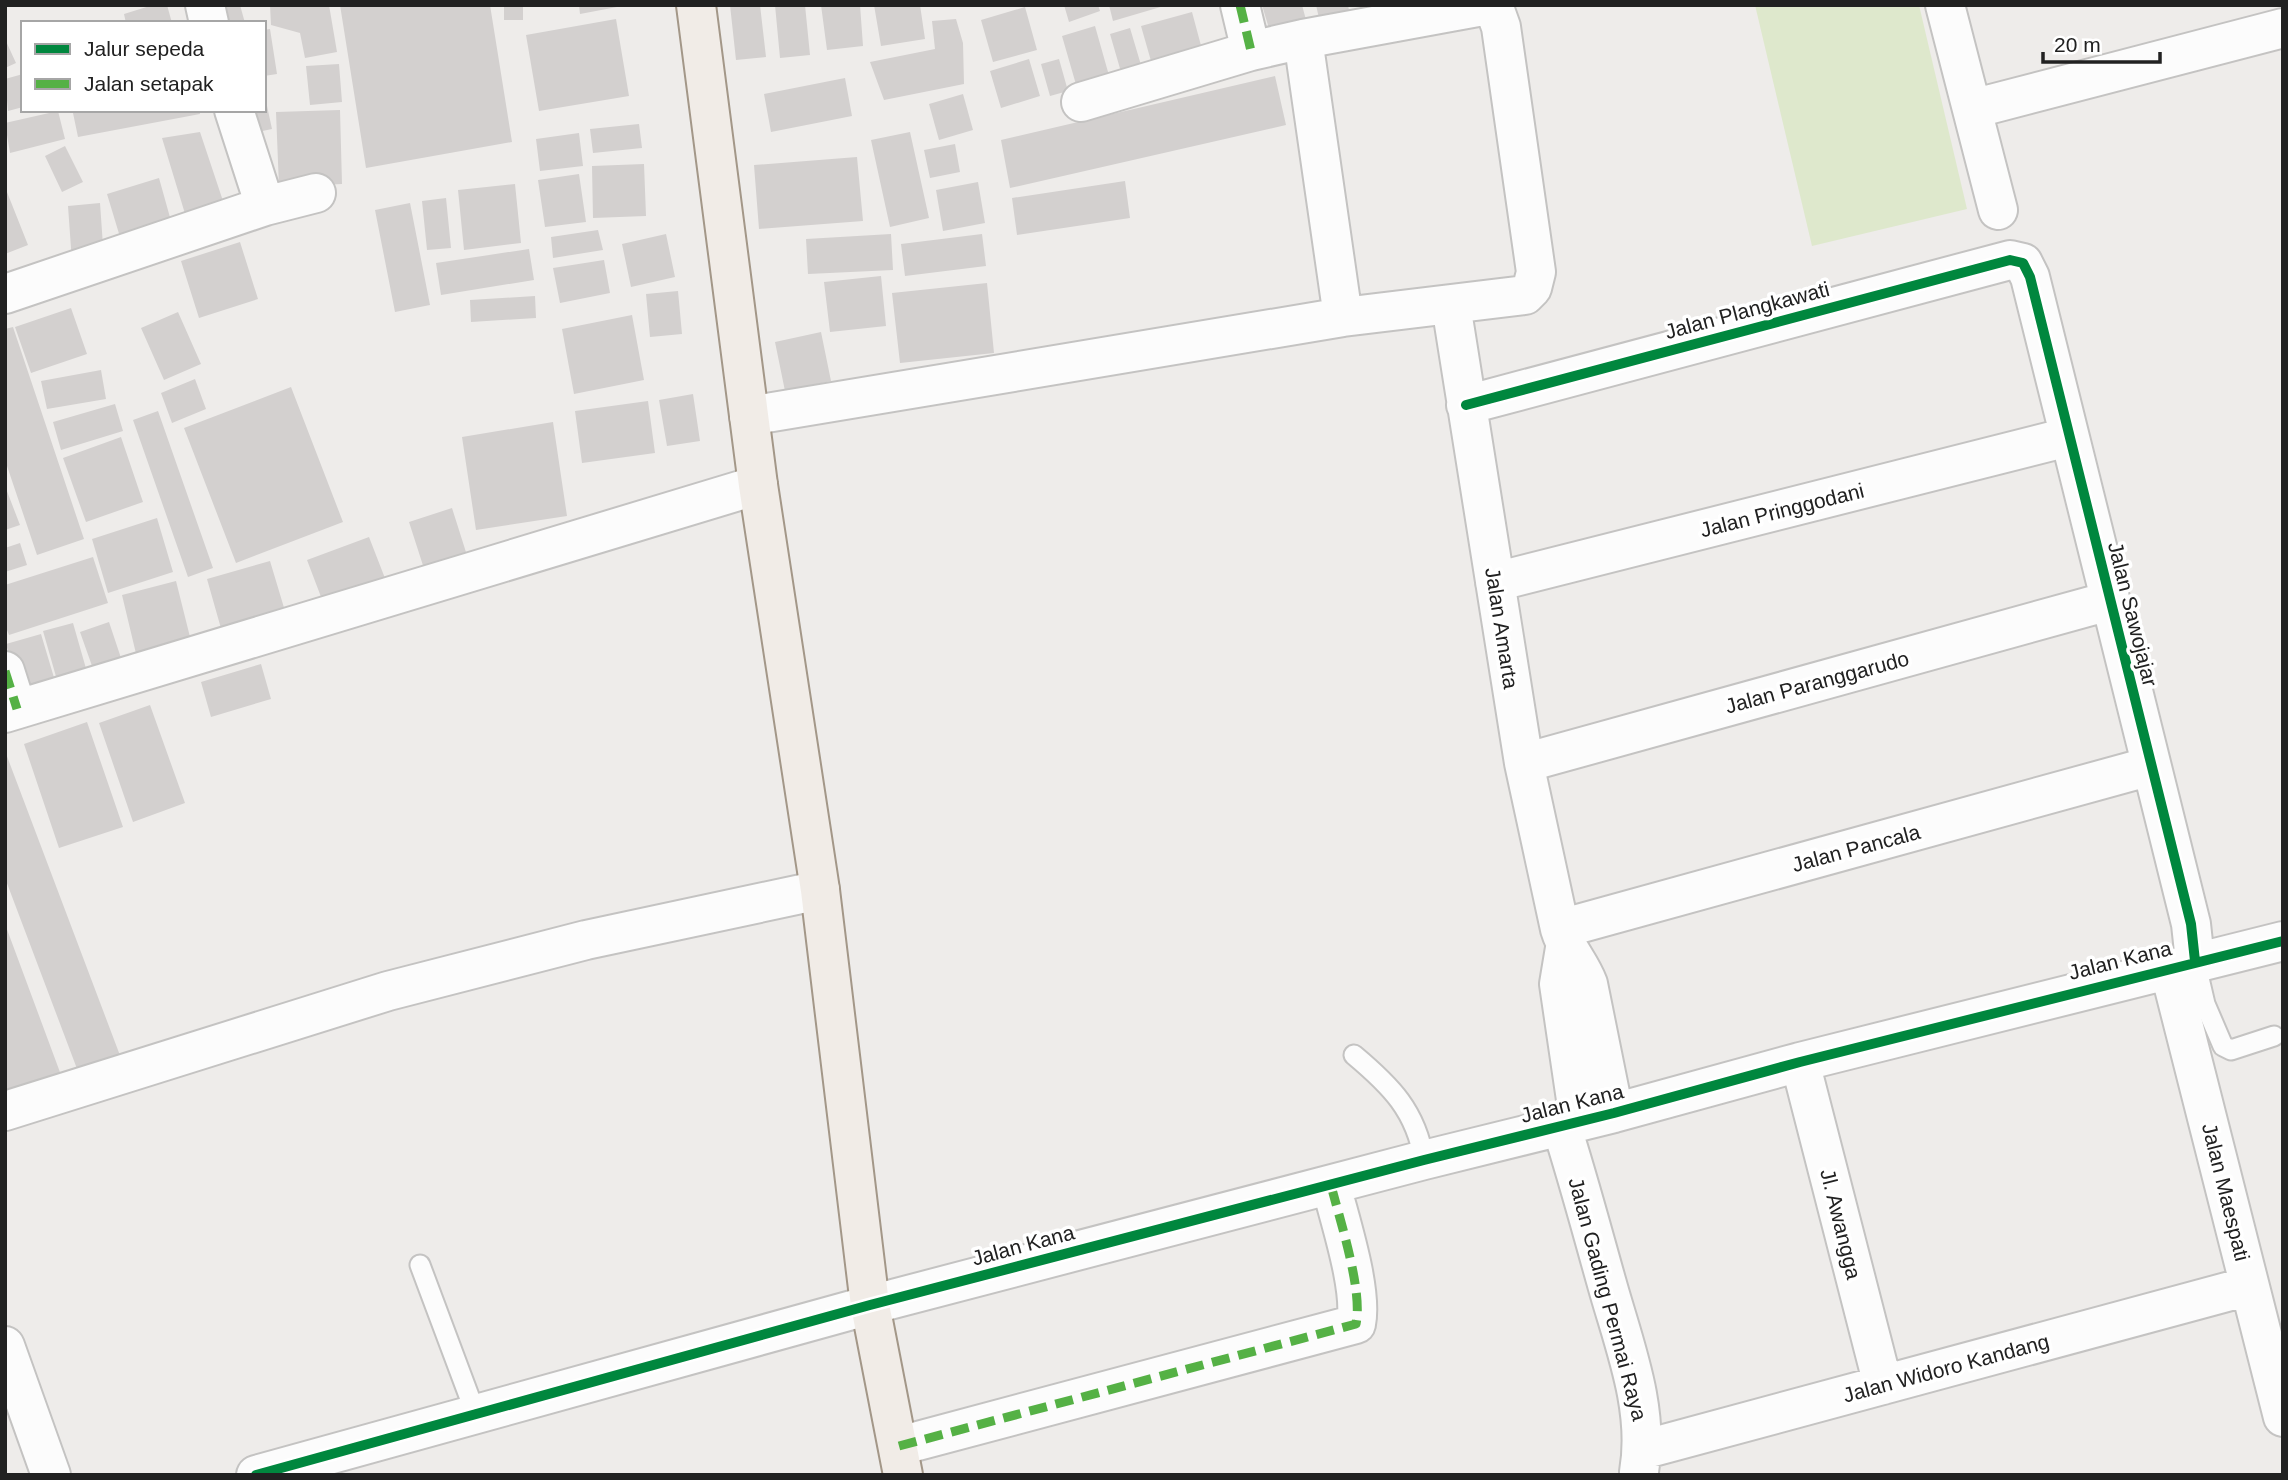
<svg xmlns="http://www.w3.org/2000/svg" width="2288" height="1480" viewBox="0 0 2288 1480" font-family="Helvetica,sans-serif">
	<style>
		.grass { fill: #dee8cc }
		.building { fill: #d3d0cf }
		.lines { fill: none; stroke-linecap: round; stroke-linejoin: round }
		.service-casing { stroke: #c4c3c2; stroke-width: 23 }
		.minor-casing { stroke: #c4c3c2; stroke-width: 42 }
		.primary-casing { stroke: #a39788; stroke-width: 42 }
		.service { stroke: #fcfcfc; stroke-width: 19 }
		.minor { stroke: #fcfcfc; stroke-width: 38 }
		.primary { stroke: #f1ece7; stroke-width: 38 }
		.quiet { stroke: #55b145; stroke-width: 9; stroke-dasharray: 18 9; stroke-linecap: butt }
		.cycleway-casing { stroke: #fff; stroke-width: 15 }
		.cycleway { stroke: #00873e; stroke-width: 10 }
		.labels { text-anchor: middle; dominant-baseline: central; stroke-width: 7; stroke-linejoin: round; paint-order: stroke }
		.street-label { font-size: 21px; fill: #212121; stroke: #fff }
	</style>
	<rect width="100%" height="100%" fill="#eeecea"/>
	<path class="grass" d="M1755,5H1919L1967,209L1812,246Z"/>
	<path class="building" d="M153,5H167L172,23H126L124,14Z
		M214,5H240L245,23H218Z
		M270,5H329L337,52L305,58L300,33L271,25Z
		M340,5H490L512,142L366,168Z
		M504,5H523V20H504Z
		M579,5H617V7L580,14Z
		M730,5H760L766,57L736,60Z
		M775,5H805L810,55L780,58Z
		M821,5H860L863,46L827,50Z
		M874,5H920L925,39L881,46Z
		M1064,5H1098L1100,11L1069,22Z
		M1109,5H1164V6L1113,21Z
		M1262,5H1302L1309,31L1273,42Z
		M1316,5H1348L1351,21L1321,27Z
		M1025,7L1037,50L993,62L981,20Z
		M1192,12L1203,53L1153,68L1141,26Z
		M616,19L629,96L539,111L526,35Z
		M956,19L963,43L964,84L884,100L870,62L935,49L932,21Z
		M1095,26L1110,79L1077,88L1062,36Z
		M1130,28L1141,65L1121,72L1110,34Z
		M270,29L277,74L264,76V30Z
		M5,39L16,63L5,68Z
		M1029,59L1040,96L1001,108L990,71Z
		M1059,59L1068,91L1050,96L1041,64Z
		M339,64L342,102L310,105L306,66Z
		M23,74V107L8,111L5,79Z
		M1275,76L1286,125L1010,188L1001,140Z
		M845,78L852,116L771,132L764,94Z
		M264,92L272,129L243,135L239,110H264Z
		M963,94L973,130L939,140L929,104Z
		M83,110H199L200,114L78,137L73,113Z
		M340,110L342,184L279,187L276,112Z
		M58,111L65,139L10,153L5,123Z
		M639,124L642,148L593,153L590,129Z
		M200,132L224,204L186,217L162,138Z
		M910,132L929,218L890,227L871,140Z
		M579,133L583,166L540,171L536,139Z
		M955,144L960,172L930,178L924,150Z
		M65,146L83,182L62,192L45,156Z
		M857,157L863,221L759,229L754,165Z
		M644,164L646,216L593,218L592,166Z
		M579,174L586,222L545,227L538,180Z
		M159,178L171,221L120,237L107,194Z
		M1125,181L1130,218L1017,235L1012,198Z
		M978,182L985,223L943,231L936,190Z
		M515,184L521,243L464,250L458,190Z
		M5,187L28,245L5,254Z
		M446,198L451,248L427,250L422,201Z
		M100,203L104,260L72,262L68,206Z
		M410,203L430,305L395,312L375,210Z
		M598,230L603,250L553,258L551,237Z
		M666,234L675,277L631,287L622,244Z
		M891,234L893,270L808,274L806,239Z
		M982,234L986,266L905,276L901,244Z
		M240,242L258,299L199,318L181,261Z
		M529,249L534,280L441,295L436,263Z
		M604,260L610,293L560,303L553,268Z
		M881,276L886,326L830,332L824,282Z
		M987,283L994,353L900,363L892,293Z
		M678,291L682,334L650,337L646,294Z
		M535,296L536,318L471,322L470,300Z
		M71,308L87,354L31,373L15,327Z
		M178,312L201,364L164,380L141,328Z
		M632,315L644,380L574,394L562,329Z
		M13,327L84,539L37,555L5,460V329Z
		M821,332L831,381L785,391L775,342Z
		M101,370L106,399L47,409L41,381Z
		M195,379L206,409L172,423L161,393Z
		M291,387L343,522L236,563L184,428Z
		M693,394L700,441L667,446L659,400Z
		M648,401L655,453L582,463L575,411Z
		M115,404L123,431L61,450L53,422Z
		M158,411L213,568L188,577L133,420Z
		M553,422L567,516L476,530L462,437Z
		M121,437L143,502L86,522L63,458Z
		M5,486L20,525L5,530Z
		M452,508L471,568L428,581L409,522Z
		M157,518L173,572L108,593L92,539Z
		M369,537L388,586L326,610L307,560Z
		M20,543L27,565L5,572V548Z
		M93,557L108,603L9,635L5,625V585Z
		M270,561L288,621L224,639L207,579Z
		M176,581L193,649L138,662L122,595Z
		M109,622L125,670L97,680L80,632Z
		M73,623L89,679L59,687L43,631Z
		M41,634L58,691L22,702L6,644Z
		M261,664L271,699L211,717L201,682Z
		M150,705L185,803L133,822L99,723Z
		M87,722L123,827L59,848L24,744Z
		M5,751L124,1066L82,1082L5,878Z
		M5,924L64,1083L5,1105Z"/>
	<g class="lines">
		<defs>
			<path id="service" d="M2195,961L2205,1004L2223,1046L2231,1050L2274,1036
				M1354,1055C1391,1086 1416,1111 1424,1160
				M420,1265L475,1412"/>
			<path id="minor" d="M205,5L209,23
				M1240,5L1251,51
				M1945,5L1998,210
				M1081,102L1251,51L1303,39
				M1972,109L2283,28
				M234,110L265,206
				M5,294L265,206L316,193
				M1451,305L1524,763L1560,929C1566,950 1580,963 1588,984L1614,1113
				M1343,317L1303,39L1450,12L1449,5
				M1466,405L2010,260L2023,263L2030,277L2191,924L2195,961
				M749,416L1343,317L1525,295L1532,288L1536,272L1501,27L1496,13L1483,6L1450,12
				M1495,582L2068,437
				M5,671L17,709
				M5,713L758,485
				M1524,763L2109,601
				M1560,929L2151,766
				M1565,948L1559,984L1579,1120
				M2169,968L2283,1417
				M1800,1062L1883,1385
				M5,1111L388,991L586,940L820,890
				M1561,1125C1578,1178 1592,1231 1607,1284C1624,1345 1650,1409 1639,1472
				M5,1346L51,1475
				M899,1446L1356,1324C1363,1290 1340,1221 1331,1185
				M1642,1450L2249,1286
				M256,1475L870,1305L1424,1160L1614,1113L1800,1062L2283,941"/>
			<path id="primary" d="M696,5L758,485L820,890L870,1305L903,1475"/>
		</defs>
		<use href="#service" class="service-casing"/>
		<use href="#minor" class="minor-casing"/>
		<use href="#primary" class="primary-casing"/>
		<use href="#service" class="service"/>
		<use href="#minor" class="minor"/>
		<use href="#primary" class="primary"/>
		<path class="quiet" d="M1240,5L1251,51
			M5,671L17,709
			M899,1446L1356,1324C1363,1290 1340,1221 1331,1185"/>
		<defs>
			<path id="cycleway" d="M1466,405L2010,260L2023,263L2030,277L2191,924L2195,961
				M256,1475L870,1305L1424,1160L1614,1113L1800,1062L2283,941"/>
		</defs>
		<use href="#cycleway" class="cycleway-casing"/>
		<use href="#cycleway" class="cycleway"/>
	</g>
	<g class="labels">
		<g class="street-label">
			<text transform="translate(1747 310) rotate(-15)">Jalan Plangkawati</text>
			<text transform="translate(1782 510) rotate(-14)">Jalan Pringgodani</text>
			<text transform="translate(2133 614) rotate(76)">Jalan Sawojajar</text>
			<text transform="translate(1502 628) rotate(81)">Jalan Amarta</text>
			<text transform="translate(1817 682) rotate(-15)">Jalan Paranggarudo</text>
			<text transform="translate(1856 848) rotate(-15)">Jalan Pancala</text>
			<text transform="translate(2120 960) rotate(-14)">Jalan Kana</text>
			<text transform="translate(1572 1103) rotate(-14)">Jalan Kana</text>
			<text transform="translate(2226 1192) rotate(76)">Jalan Maespati</text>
			<text transform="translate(1841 1224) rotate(76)">Jl. Awangga</text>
			<text transform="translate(1023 1245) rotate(-15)">Jalan Kana</text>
			<text transform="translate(1608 1299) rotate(75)">Jalan Gading Permai Raya</text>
			<text transform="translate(1946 1368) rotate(-15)">Jalan Widoro Kandang</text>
		</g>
	</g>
	<rect width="2288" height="1480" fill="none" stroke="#212121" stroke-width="14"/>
	<rect x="21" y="21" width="245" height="91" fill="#ffffff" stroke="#a6a6a6" stroke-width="2"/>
	<rect x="35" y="44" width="35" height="10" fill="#00873e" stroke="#a6a6a6" stroke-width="2"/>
	<text x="84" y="56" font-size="21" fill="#212121">Jalur sepeda</text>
	<rect x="35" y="79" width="35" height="10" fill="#55b145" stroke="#a6a6a6" stroke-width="2"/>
	<text x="84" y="91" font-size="21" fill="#212121">Jalan setapak</text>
	<path d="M2043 52v10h117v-10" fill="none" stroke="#212121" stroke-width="3.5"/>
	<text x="2054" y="52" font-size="21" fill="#212121" stroke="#ffffff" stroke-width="5" paint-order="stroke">20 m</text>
</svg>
